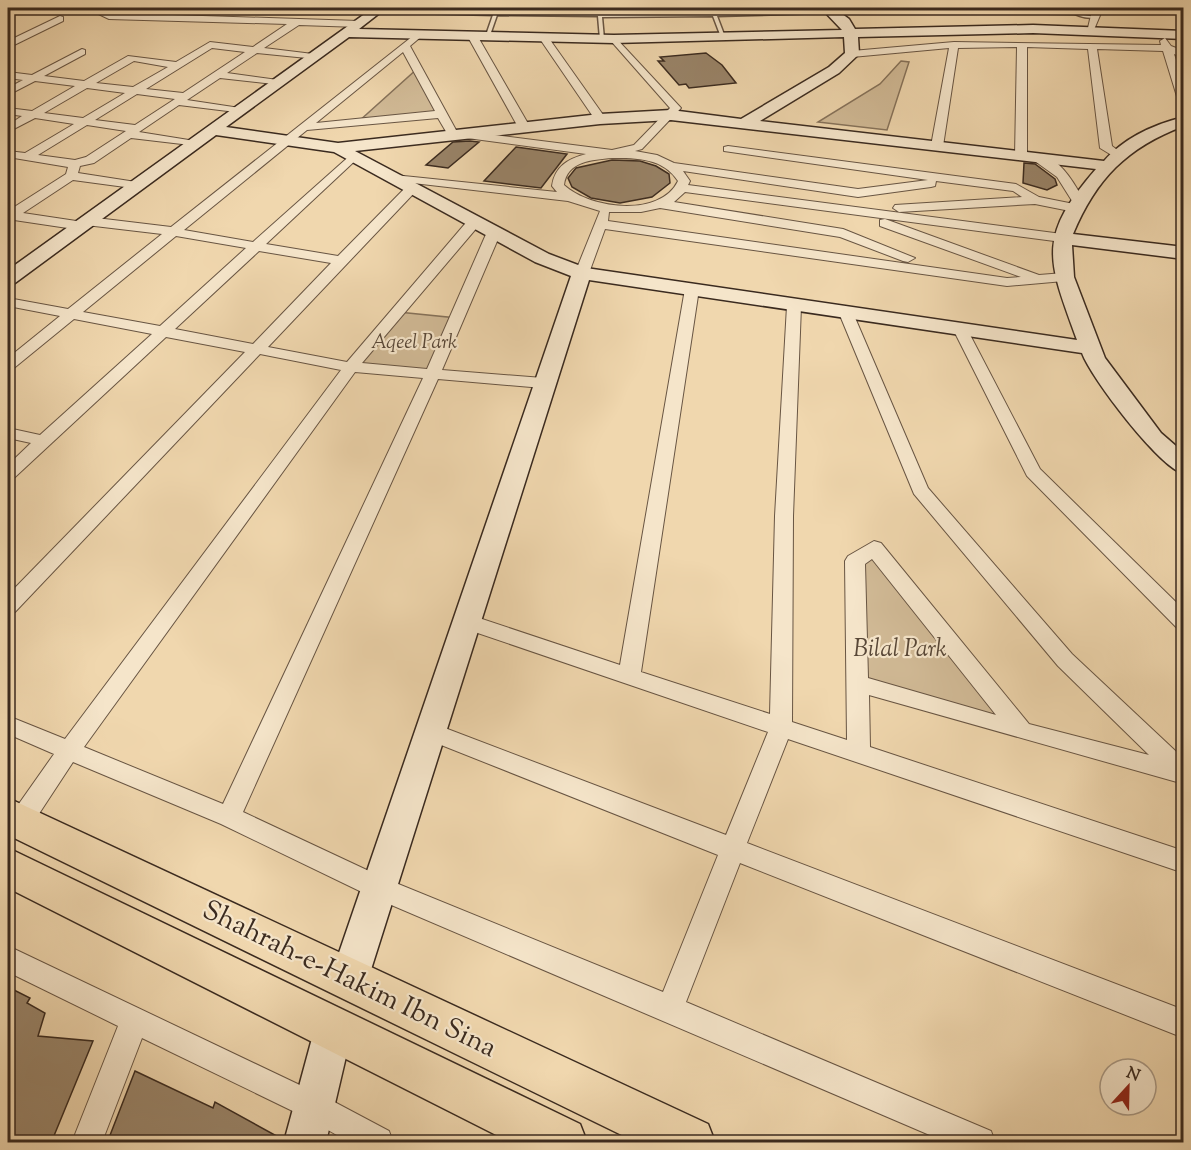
<svg xmlns="http://www.w3.org/2000/svg" width="1191" height="1150" viewBox="0 0 1191 1150" font-family="'Sorts Mill Goudy',serif">
	<style>
		.green { fill: #d1ba96; stroke: #86725a; stroke-width: 1.5 }
		.building { fill: #998469; stroke: #3a2a1f; stroke-width: 1.5 }
		.lines { fill: none; stroke-linecap: round; stroke-linejoin: round }
		.lane-casing { stroke: #685543; stroke-width: 3 }
		.street-casing { stroke: #685543; stroke-width: 2 }
		.secondary-casing { stroke: #3a2a1f; stroke-width: 3 }
		.highway-casing { stroke: #3a2a1f; stroke-width: 3 }
		.lane { fill: #f5e5ca; fill-rule: evenodd }
		.street { fill: #f5e5ca; fill-rule: evenodd }
		.secondary { fill: #f5e5ca; fill-rule: evenodd }
		.highway { fill: #f0d7ae; fill-rule: evenodd }
		.labels { text-anchor: middle; dominant-baseline: central; stroke-width: 4.5; stroke-linejoin: round; paint-order: stroke }
		.far-park-label { font-size: 20px; font-style: italic; fill: #584737; stroke: #f5e5ca }
		.park-label { font-size: 24px; font-style: italic; fill: #584737; stroke: #f5e5ca }
		.near-street-label { font-size: 28px; fill: #3a2a1f; stroke: #f5e5ca }
	</style>
	<rect width="100%" height="100%" fill="#f0d7ae"/>
	<filter id="stains"><feTurbulence type="fractalNoise" baseFrequency=".00333" numOctaves="4"/><feColorMatrix values="0 0 0 0 .2 0 0 0 0 .09 0 0 0 0 .02 0 0 0 .5 -.17"/></filter>
	<radialGradient id="worn" r=".72"><stop offset=".6" stop-color="#630" stop-opacity="0"/><stop offset="1" stop-color="#630" stop-opacity=".3"/></radialGradient>
	<path class="green" d="M1016,8H1060L1077,15L991,13L988,11Z
		M901,61L909,62L887,130L818,122L880,84Z
		M417,69L441,114L358,122Z
		M398,312L457,318L433,373L351,367Z
		M874,548L1022,731L858,684L855,561Z"/>
	<path class="building" d="M706,53L722,65L736,83L689,88L686,84L679,85L658,61H664L660,57Z
		M470,141L479,142L448,168L426,165L453,142Z
		M516,147L567,154L541,188L484,181Z
		M612,160L640,161L656,166L669,174L670,183L652,197L620,203L591,198L572,187L568,178L576,168Z
		M1024,163L1035,164L1055,179L1057,185L1047,190L1023,183Z
		M8,987L30,998L27,1003L45,1013L38,1036L93,1041L51,1143L8,1141Z
		M135,1071L213,1108L215,1102L282,1139V1143H107Z"/>
	<g class="lines">
		<defs>
			<path id="lane" d="M873,8H888L822,13L717,16L725,37L723,38L721,37L713,16L602,17L604,39L602,40L600,39L598,16L497,15L489,38L487,39L485,38L493,15L375,12L373,11L375,10C542,14 707,17 873,8Z
				M1064,8H1068L1083,15L1096,17C1085,20 1074,14 1064,8Z"/>
			<path id="street" d="M86,8H97L111,13L359,21L364,24L359,27L299,25L264,48L313,54L318,57L317,59L257,53L227,73L278,80L282,81V85L220,78L187,100L240,108L244,109V113L179,105L139,132L195,141L199,142V146L131,138L94,163L80,166L78,173L136,182L142,186L140,189L73,180L23,213L83,222V218L88,217L171,227L418,32L423,35L410,46L456,130L612,150L634,145L670,108L611,41V37L614,36L681,108L642,149L635,151L657,155L674,163L858,189L928,180L724,151V147L728,146L1016,184L1039,197L1079,205L1081,208L1075,212L1035,204L899,212L893,208L895,205L1022,197L1013,191L936,181L935,186L931,187L858,197L683,171L690,181L688,185L1062,234L1069,238L1062,242L685,192L674,202L843,229L915,258L908,262L903,261L840,237L660,208L641,212H609L608,221L1007,278L1021,277L880,226V220L885,219L1039,275L1064,273L1071,277L1064,281L1007,286L605,229L589,273L582,277L575,273L600,211L568,201L413,183L419,187L417,190L268,347L347,362L470,218L475,217L481,221L480,224L362,363L427,369L487,232L494,228L501,232L442,370L543,378L551,383L543,388L438,379L243,812L386,879L663,992L718,855L421,737L418,731L421,725L429,722L437,725L726,835L768,732L460,627L457,622L460,617L467,614L620,665L685,289L692,285L699,289L641,672L770,714L775,516L787,306L794,302L801,306L793,516L792,722L847,740L845,561L848,556L874,541L881,543L1029,724L1149,755L1058,666L914,494L839,313L846,309L853,313L928,488L1072,654L1184,759V784L869,695L870,747L1184,851V873L788,739L747,843L1184,1010V1038L740,863L686,1002L991,1131L995,1142H946L368,895L221,824L73,762L29,829L20,833L11,829L8,822L11,815L54,754L8,734V716L65,739L341,370L260,354L15,612L8,614V595L245,352L166,337L14,478L8,480V465L31,443L8,438V428L40,435L152,334L74,319L14,368L8,370V358L60,316L8,306V298L68,309L162,234L86,225V229L81,230L14,220L8,222V211L66,174L68,167L8,157V151L25,153L74,124L35,118L8,132V125L22,116L8,114V108L32,111L75,86L35,81L8,95V88L23,80L8,78V72L32,75L82,49L85,50V54L44,76L84,81L128,56L176,62L210,42L253,47L287,24L109,19ZM212,48L245,52L183,93L146,89ZM403,52L435,111L316,123ZM134,61L168,67L133,87L96,83ZM87,88L125,93L83,118L44,113ZM137,94L175,99L135,125L95,120ZM438,118L448,135L452,136L586,154C568,159 555,166 552,186L557,192L394,175V181L413,183L409,184L338,256L266,244L358,158V154L354,152L253,242L184,230L307,130ZM87,125L126,131L86,157L75,160L38,155ZM612,158C637,158 663,158 678,181C660,218 590,209 564,185C567,161 592,160 612,158ZM176,236L246,248L160,326L83,312ZM259,251L331,263L253,344L175,329ZM355,372L423,378L223,804L84,747ZM872,559L996,715L868,678L865,564Z
				M1102,8H1121L1101,13L1093,32H1087L1092,11Z
				M1136,8H1184V13L1141,11Z
				M60,16L63,17V21L8,48V41Z
				M470,35L478,37L530,127L528,129L518,127L468,37Z
				M542,37H548L606,119L604,121H596L540,39Z
				M1165,38L1171,46L1184,51V58L1174,54L1184,84V106L1179,103L1163,51L1097,49L1112,146L1124,155L1118,159L1100,148L1088,49L1027,47V156L1021,160L1015,156L1017,47L958,48L943,146L937,149L931,146L949,48L852,57L847,54L852,51L954,42L1161,45L1160,41Z
				M1032,155C1056,150 1075,184 1084,201L1082,204H1074L1057,177L1032,159Z
				M960,325L967,329L1040,469L1184,610V630L1177,628L1027,476L953,329Z
				M8,946L325,1097L389,1131L393,1142H349L305,1117L142,1038L102,1142H72L118,1026L8,972Z"/>
			<path id="secondary" d="M373,8H386L359,29L614,35L842,30L821,8H834L849,19L855,29L1033,25L1184,31V39L1033,33L858,37L859,54L839,73L760,121L1104,161C1124,138 1155,124 1184,117V126C1127,147 1096,179 1073,234L1184,247V259L1072,245L1074,277L1105,358L1161,433L1184,453V474C1159,467 1091,378 1082,353L589,280L368,979L362,992L349,997L336,992L330,979L571,276L535,262L334,152L216,135L15,283L8,285V270ZM349,37L614,43L844,37L845,53L829,67L741,119L671,110L600,114L338,143L226,127ZM671,120L1096,169C1036,238 1048,260 1077,340L586,268L549,254L355,151L600,124Z
				M333,1012L347,1017L352,1031L326,1142H284L314,1031L319,1017Z"/>
			<path id="highway" d="M8,798L708,1124L715,1142H636L8,835Z
				M8,848L580,1124L587,1142H510L8,888Z"/>
		</defs>
		<use href="#lane" class="lane-casing"/>
		<use href="#street" class="street-casing"/>
		<use href="#secondary" class="secondary-casing"/>
		<use href="#highway" class="highway-casing"/>
		<use href="#lane" class="lane"/>
		<use href="#street" class="street"/>
		<use href="#secondary" class="secondary"/>
		<use href="#highway" class="highway"/>
	</g>
	<g class="labels">
		<g class="far-park-label">
			<text x="414" y="343">Aqeel Park</text>
		</g>
		<g class="park-label">
			<text x="900" y="650">Bilal Park</text>
		</g>
		<g class="near-street-label">
			<text transform="translate(349 980) rotate(26)">Shahrah-e-Hakim Ibn Sina</text>
		</g>
	</g>
	<rect width="1191" height="1150" fill="none" stroke="#f0d7ae" stroke-width="30"/>
	<rect x="9" y="9" width="1173" height="1132" fill="none" stroke="#3a2a1f" stroke-width="3"/>
	<rect x="15" y="15" width="1161" height="1120" fill="none" stroke="#3a2a1f" stroke-width="1.5"/>
	<g transform="translate(1128 1087) rotate(22)"><circle r="28" fill="#f5e5ca" stroke="#aa9a86" stroke-width="1.5"/>
	<path d="M0-4.5L10 22L0 15L-10 22Z" fill="#8f2418"/>
	<text y="-9" font-size="16" font-weight="bold" text-anchor="middle" fill="#3a2a1f">N</text>
	</g>
	<rect width="100%" height="100%" filter="url(#stains)"/>
	<rect width="100%" height="100%" fill="url(#worn)"/>
</svg>
